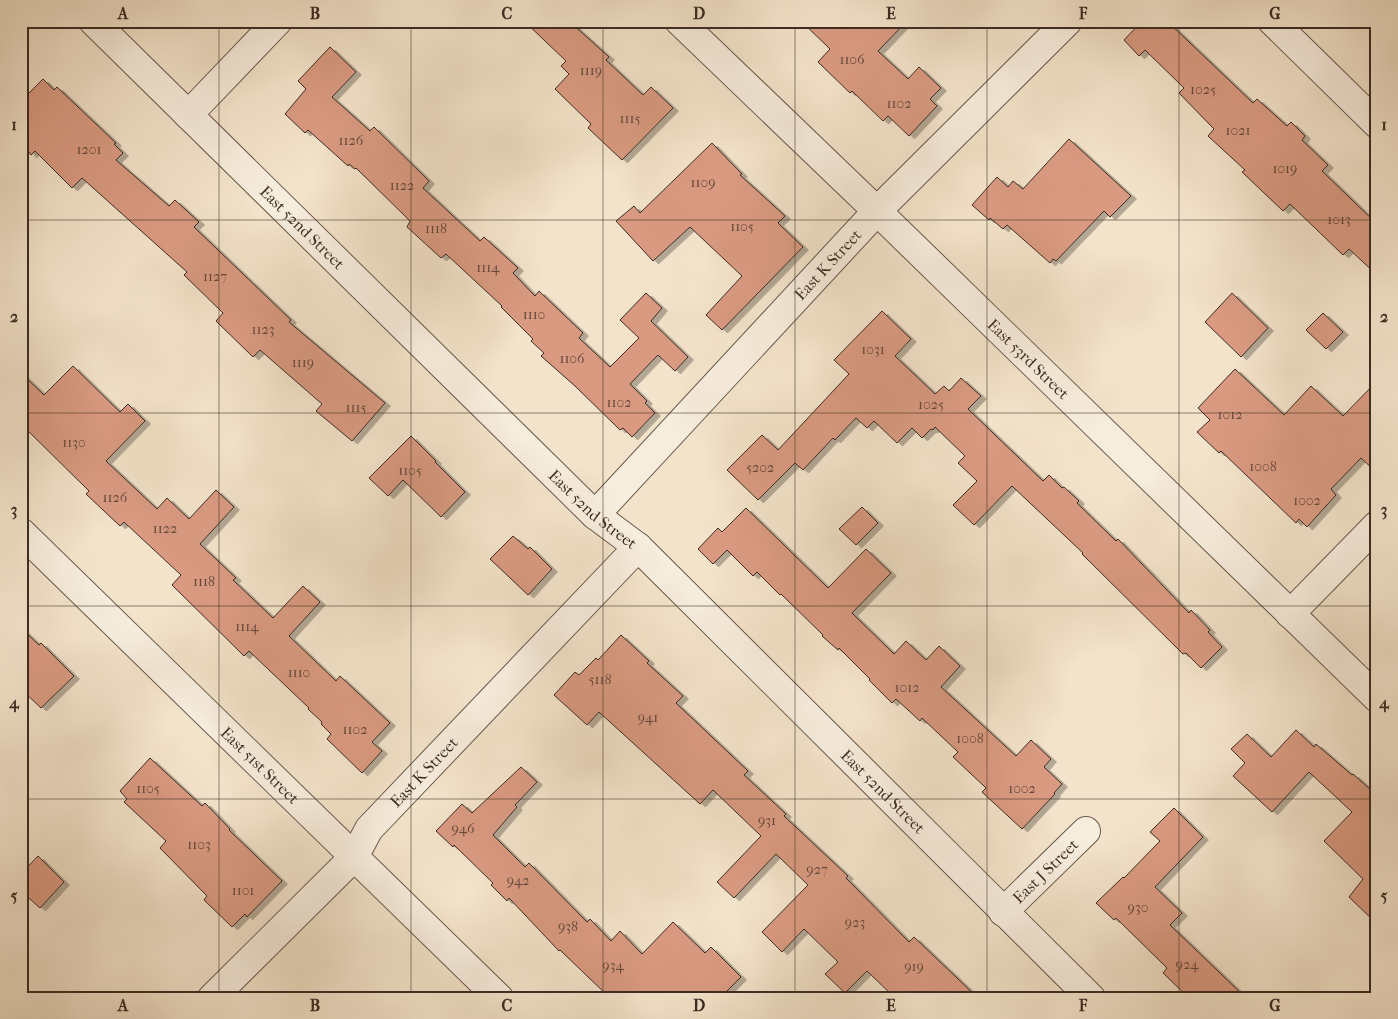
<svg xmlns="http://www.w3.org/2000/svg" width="1398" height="1019" viewBox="0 0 1398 1019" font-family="'IM FELL French Canon',serif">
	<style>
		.building { fill: #d99a81; stroke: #3c2b23; filter: url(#shadow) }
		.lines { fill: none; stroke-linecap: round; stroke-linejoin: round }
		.street-casing { stroke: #6a594d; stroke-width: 30 }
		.street { stroke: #f7eddd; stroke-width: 28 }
		.grid { fill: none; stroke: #3c2b23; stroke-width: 1; stroke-opacity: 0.55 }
		.labels { text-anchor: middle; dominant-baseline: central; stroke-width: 4.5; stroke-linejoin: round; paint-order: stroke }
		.number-label { font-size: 14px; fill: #63473a }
		.street-label { font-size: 16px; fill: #3c2b23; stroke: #f7eddd }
		.neatline { fill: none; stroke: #3c2b23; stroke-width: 2 }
		.grid-label { font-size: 16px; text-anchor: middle; font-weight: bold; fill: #3c2b23 }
	</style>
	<defs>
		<filter id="shadow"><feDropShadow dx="5.5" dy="3" stdDeviation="0" flood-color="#0004"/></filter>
	</defs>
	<rect width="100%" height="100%" fill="#f3e3ca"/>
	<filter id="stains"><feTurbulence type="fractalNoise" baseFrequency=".004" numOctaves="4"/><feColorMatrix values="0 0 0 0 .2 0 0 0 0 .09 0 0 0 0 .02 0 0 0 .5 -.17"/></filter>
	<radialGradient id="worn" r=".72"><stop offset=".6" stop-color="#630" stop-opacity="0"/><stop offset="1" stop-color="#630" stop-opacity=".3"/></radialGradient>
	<path class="building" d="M524,21H569L609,57L606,60L643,95L651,87L673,108L622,160L588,128L591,124L555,89L569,74L561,66L566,61Z
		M801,21H907L878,51L908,79L919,67L941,88L930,99L937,106L909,136L888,116L883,121L852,91L850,93L818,62L830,49Z
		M1142,21H1167L1253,103L1257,99L1287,126L1291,122L1305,136L1302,140L1328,165L1322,171L1377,224V275L1349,249L1343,255L1290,204L1283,211L1242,172L1245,170L1208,136L1214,129L1179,93L1184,88L1145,50L1139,56L1124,40Z
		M330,47L356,72L332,97L370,131L374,127L429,181L423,188L480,241L484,237L518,268L513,273L535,296L539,291L583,333L579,338L610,367L639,338L620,320L646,293L662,308L651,321L688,357L675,371L658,355L630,384L647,401L645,403L655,413L632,437L623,428L620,430L575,386L541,356L544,353L531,341L533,339L501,307L502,306L446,254L441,258L407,227L410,221L356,168L355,169L349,164L348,166L308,130L305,133L285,114L306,89L298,81Z
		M43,79L54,90L57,87L116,143L114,144L123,153L116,160L169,206L175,200L199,222L194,227L291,320L289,322L385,403L352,441L316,411L322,404L260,350L253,357L216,321L223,313L184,275L187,272L82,178L72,188L35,151L31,155L21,140V101Z
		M1069,139L1131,196L1110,217L1104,211L1056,261L1053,259L1050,263L1007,225L1003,229L990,218L989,220L972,205L997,177L1008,187L1013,181L1023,189Z
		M712,143L742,174L740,175L785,216L778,223L803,247L722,330L706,315L742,276L690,227L653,261L616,221L634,206L640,213Z
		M1232,293L1268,328L1241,357L1205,322Z
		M882,311L911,339L895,356L935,394L944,386L949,391L961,378L981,396L968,409L1043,481L1049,475L1062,488L1064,487L1079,501L1077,503L1116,541L1118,539L1189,613L1191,610L1210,630L1208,632L1222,647L1201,668L1186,653L1183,654L1082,554L1083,553L1012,486L974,525L953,505L977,481L958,463L965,456L935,427L933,430L931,429L922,438L912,428L897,443L874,421L867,428L856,418L835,440L833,438L803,470L795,463L758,500L727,470L762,435L778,450L849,374L834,360Z
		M1323,313L1343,332L1326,349L1306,330Z
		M73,366L120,412L128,404L145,421L106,461L157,509L167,498L189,519L216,490L234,507L200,544L236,578L233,580L273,618L303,586L320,602L289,636L336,681L340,676L390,723L372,742L382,751L362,773L327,739L331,734L321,724L322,722L308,709L309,708L249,651L244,656L172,585L181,575L124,522L120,526L86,494L89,491L21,424V373L44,395Z
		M1235,369L1284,415L1311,386L1343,416L1377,381V473L1361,458L1331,489L1336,495L1307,527L1299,519L1296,523L1221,451L1219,453L1197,432L1210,420L1198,408Z
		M411,436L436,461L435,462L465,492L441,517L403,480L388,496L369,478Z
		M862,507L878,523L856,545L839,529Z
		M746,508L828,588L866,549L891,573L852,613L894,654L906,641L926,660L939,646L960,666L941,687L1016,756L1031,740L1051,759L1044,767L1062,784L1054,793L1055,794L1022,829L982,792L986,788L953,757L958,752L922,718L920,721L896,699L892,703L869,680L870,679L839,648L838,650L822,636L823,635L781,594L780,595L757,572L753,576L727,550L713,564L698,549L718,528L722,532Z
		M513,536L528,549L530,547L552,569L528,595L490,559Z
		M21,628L39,645L41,643L74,676L41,708L21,689Z
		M621,635L649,661L647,663L683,696L676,703L748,771L744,775L786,814L784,816L848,876L846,878L909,942L914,937L978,998H895L867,971L845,993L825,974L838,962L804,929L782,952L762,932L808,885L776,854L734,898L717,882L761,836L713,790L700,804L599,712L587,725L554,695L575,672L579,675L596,658L598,660Z
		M1296,730L1314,747L1316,744L1352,775L1353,774L1372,791L1377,786V924L1349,897L1363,879L1324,841L1352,812L1309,772L1272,812L1233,776L1245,763L1231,749L1247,734L1271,757Z
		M150,758L202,806L205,803L230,829L229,830L282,881L247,917L245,914L232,927L204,900L207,896L160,848L166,841L124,802L127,799L120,791Z
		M521,767L537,782L515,805L517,807L493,835L525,867L529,863L587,922L590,919L611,941L620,931L642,954L673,922L705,953L711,947L741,977L720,998H610L560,950L559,951L509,898L507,901L491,885L493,883L454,845L453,847L436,831L462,804L472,813Z
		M1174,808L1203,837L1155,887L1182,913L1170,925L1246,998H1189L1163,973L1167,968L1116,918L1114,920L1096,903L1123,877L1124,878L1160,841L1150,832Z
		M38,856L64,882L40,908L21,891V874Z"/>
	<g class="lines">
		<defs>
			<g id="street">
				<path id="s1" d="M93,21L595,515L638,547L1091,998"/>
				<path id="s2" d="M679,21L877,211L1377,698"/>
				<path d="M1272,21L1377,124"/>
				<path d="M188,115L278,21"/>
				<path id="s3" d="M595,515L877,211L1068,21"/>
				<path id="s4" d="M21,532L499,998"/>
				<path d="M1290,614L1377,525"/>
				<path id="s5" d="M1003,912L1086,831"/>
				<path id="s6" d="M212,998L354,857L369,829L638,547"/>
			</g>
		</defs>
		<use href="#street" class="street-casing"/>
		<use href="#street" class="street"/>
	</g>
	<path class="grid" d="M219,21V998M411,21V998M603,21V998M795,21V998M987,21V998M1179,21V998M21,220H1377M21,413H1377M21,606H1377M21,799H1377"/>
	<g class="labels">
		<g class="number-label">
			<text x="852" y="59">1106</text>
			<text x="591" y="70">1119</text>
			<text x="1203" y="89">1025</text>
			<text x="899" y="103">1102</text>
			<text x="630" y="118">1115</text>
			<text x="1238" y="130">1021</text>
			<text x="351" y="140">1126</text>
			<text x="89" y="149">1201</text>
			<text x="1285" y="168">1019</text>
			<text x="703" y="182">1109</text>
			<text x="402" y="185">1122</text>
			<text x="1339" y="219">1013</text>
			<text x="742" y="226">1105</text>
			<text x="436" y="228">1118</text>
			<text x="488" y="267">1114</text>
			<text x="215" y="276">1127</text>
			<text x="534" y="314">1110</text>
			<text x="263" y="329">1123</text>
			<text x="873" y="349">1031</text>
			<text x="572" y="358">1106</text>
			<text x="303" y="362">1119</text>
			<text x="619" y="402">1102</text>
			<text x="931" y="404">1025</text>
			<text x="356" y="407">1115</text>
			<text x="1230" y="414">1012</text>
			<text x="74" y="442">1130</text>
			<text x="1263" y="466">1008</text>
			<text x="760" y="467">5202</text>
			<text x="410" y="470">1105</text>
			<text x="115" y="497">1126</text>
			<text x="1307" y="500">1002</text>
			<text x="165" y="528">1122</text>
			<text x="204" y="581">1118</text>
			<text x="247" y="626">1114</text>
			<text x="299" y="672">1110</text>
			<text x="600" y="679">5118</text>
			<text x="907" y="687">1012</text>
			<text x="648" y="717">941</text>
			<text x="355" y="729">1102</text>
			<text x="970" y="738">1008</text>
			<text x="148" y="788">1105</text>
			<text x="1022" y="788">1002</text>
			<text x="767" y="820">931</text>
			<text x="463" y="828">946</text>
			<text x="199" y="844">1103</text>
			<text x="817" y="869">927</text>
			<text x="518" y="880">942</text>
			<text x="243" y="890">1101</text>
			<text x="1138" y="907">930</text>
			<text x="855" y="922">923</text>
			<text x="568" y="926">938</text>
			<text x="1187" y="964">924</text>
			<text x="613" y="965">934</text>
			<text x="914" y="966">919</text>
		</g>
		<g class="street-label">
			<text stroke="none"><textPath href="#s1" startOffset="294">East 52nd Street</textPath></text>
			<text stroke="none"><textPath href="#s3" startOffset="342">East K Street</textPath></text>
			<text stroke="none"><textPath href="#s2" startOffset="486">East 53rd Street</textPath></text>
			<text stroke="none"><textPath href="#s1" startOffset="699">East 52nd Street</textPath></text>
			<text stroke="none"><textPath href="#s4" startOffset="334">East 51st Street</textPath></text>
			<text stroke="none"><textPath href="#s6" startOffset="311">East K Street</textPath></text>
			<text stroke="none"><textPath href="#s1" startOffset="1104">East 52nd Street</textPath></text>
			<text stroke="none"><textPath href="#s5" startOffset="59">East J Street</textPath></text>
		</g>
	</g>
	<rect width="1398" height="1019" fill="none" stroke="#f3e3ca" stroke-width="55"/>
	<rect x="28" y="28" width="1342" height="964" class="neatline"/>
	<g class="grid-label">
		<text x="123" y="19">A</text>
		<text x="315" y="19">B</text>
		<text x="507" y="19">C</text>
		<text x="699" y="19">D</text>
		<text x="891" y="19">E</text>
		<text x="1083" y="19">F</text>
		<text x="1275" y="19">G</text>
		<text x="14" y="130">1</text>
		<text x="1384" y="130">1</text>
		<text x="14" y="322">2</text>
		<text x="1384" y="322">2</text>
		<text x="14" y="515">3</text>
		<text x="1384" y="515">3</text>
		<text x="14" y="708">4</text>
		<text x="1384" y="708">4</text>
		<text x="14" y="901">5</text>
		<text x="1384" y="901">5</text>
		<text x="123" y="1011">A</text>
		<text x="315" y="1011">B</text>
		<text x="507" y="1011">C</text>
		<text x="699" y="1011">D</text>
		<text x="891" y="1011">E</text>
		<text x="1083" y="1011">F</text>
		<text x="1275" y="1011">G</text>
	</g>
	<rect width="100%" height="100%" filter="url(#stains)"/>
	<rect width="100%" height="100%" fill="url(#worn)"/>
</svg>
